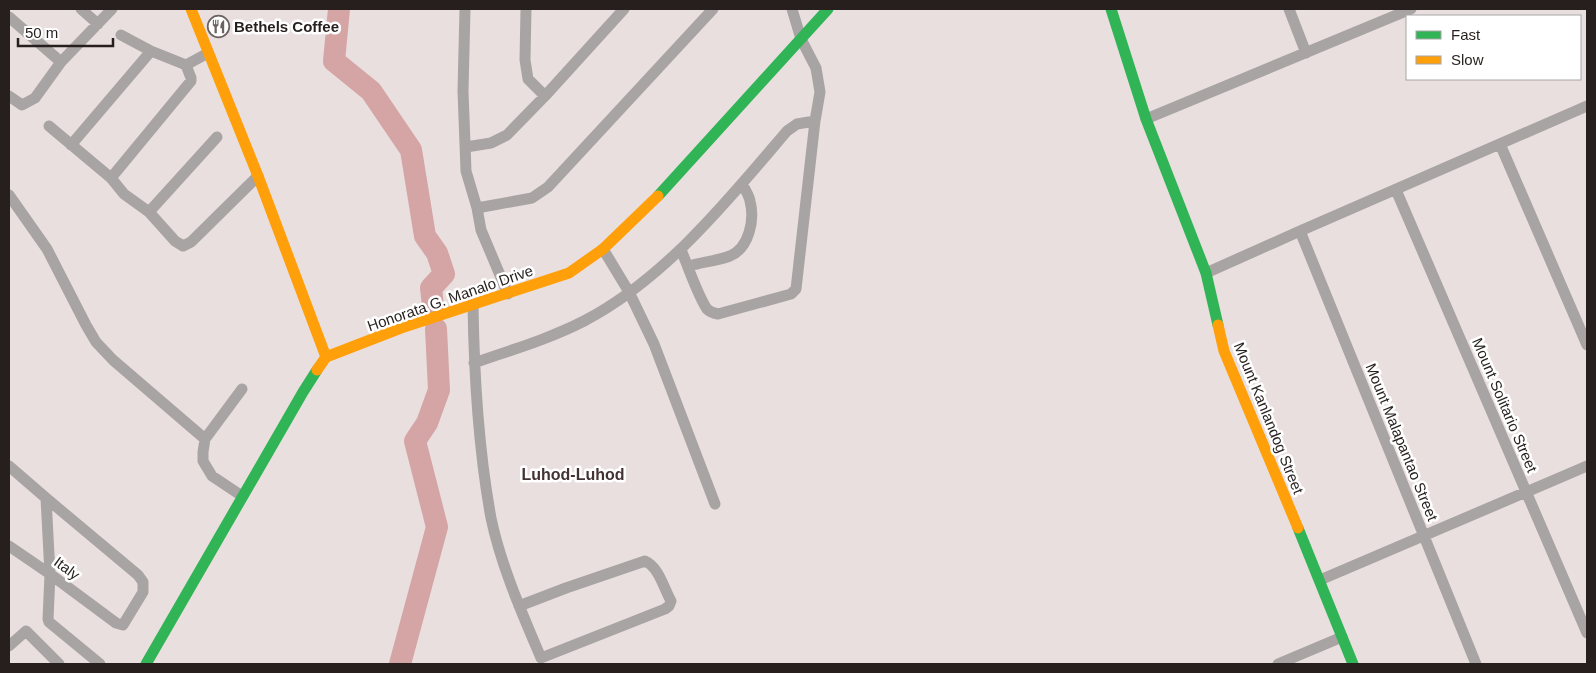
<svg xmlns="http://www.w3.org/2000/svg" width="1596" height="673" viewBox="0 0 1596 673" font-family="Helvetica,sans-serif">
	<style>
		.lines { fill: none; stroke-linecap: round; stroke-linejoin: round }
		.river { stroke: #d4a5a4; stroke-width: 22 }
		.street { stroke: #a9a4a4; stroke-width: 11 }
		.fast { stroke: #30b455; stroke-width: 11 }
		.slow { stroke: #ff9f0a; stroke-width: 11 }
		.labels { text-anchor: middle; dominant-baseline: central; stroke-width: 5; stroke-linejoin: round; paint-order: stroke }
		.poi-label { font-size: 15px; font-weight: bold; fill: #261f1e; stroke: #fff; text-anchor: start }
		.street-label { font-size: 15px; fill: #261f1e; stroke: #fff }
		.neighbourhood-label { font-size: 16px; font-weight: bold; fill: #433333; stroke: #fff }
	</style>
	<rect width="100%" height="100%" fill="#eadfdf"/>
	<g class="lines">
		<path class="river" d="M339,9L334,61L371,91L411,150L425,236L437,253L444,274L431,288L433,306
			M400,664L437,527L415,441L427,423L439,390L436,329"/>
		<path class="street" d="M81,9L98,24
			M465,9L463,91L466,171L477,208L481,230L508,294
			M526,9L525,60L528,79L545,96
			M1289,9L1306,53
			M9,17L61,62
			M121,35L151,51
			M9,96L22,105L35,98L61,62L112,9
			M1146,119L1411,9
			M49,126L111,178L124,194L149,212L175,241L183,246L191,242L258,176
			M1500,144L1587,345
			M71,145L151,51L186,65
			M466,147L491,143L507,135L545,96L624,9
			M111,178L191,81V78L186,65L208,53
			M1396,190L1587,633
			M9,195L47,249L86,325L96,342L113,360L205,439
			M477,208L532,198L548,187L713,9
			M149,212L217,137
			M1300,231L1476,664
			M603,249L629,292L654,344L715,504
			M681,250C688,266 698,296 707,309C710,312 713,313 718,314L791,294L796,289L815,121L820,92L816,68L801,39L792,9
			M689,266C702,262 717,261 730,256C749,248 755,220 750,201C749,195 745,189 742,184
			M1206,273L1300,231L1587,106
			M473,304C474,376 478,447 491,518C501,566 522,613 541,658L665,609L669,606L671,601C664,589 659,567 645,561L566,588L519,606
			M474,363C511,350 549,339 584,321C665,279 729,199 787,131L797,124L815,121
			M242,389L205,439L203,452V461L212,476L242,496
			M9,466L46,498L50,574L48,619L49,622L100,664
			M9,546L50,574L116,623L123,625L143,592V582L138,575L46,498
			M1320,580L1587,466
			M9,646L26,631L59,664
			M1278,664L1342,637"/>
		<path class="fast" d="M1111,9L1146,119L1206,273L1218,325
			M658,196L828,9
			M1298,528L1353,664
			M146,664L303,392L317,370"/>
		<path class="slow" d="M191,9L258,176L326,357
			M1218,325L1224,351L1298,528
			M317,370L326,357L401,328L569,273L603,249L658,196"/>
	</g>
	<defs>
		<symbol id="restaurant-ring" viewBox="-11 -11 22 22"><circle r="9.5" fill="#fff" stroke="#6b6262" stroke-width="1.5"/><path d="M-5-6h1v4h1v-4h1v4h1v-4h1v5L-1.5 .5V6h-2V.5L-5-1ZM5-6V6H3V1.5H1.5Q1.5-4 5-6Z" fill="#6b6262"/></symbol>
	</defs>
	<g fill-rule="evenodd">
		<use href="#restaurant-ring" x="206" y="14" width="25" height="25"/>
	</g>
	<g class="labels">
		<g class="poi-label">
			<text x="234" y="26">Bethels Coffee</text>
		</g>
		<g class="street-label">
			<text transform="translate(450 298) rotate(-19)">Honorata G. Manalo Drive</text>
			<text transform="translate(1505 405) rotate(67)">Mount Solitario Street</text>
			<text transform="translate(1269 418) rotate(68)">Mount Kanlandog Street</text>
			<text transform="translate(1402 442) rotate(68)">Mount Malapantao Street</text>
			<text transform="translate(67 568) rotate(36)">Italy</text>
		</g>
		<g class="neighbourhood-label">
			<text x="573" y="474">Luhod-Luhod</text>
		</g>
	</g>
	<rect width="1596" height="673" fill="none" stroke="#261f1e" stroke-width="20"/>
	<rect x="1406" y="15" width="175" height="65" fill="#ffffff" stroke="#a8a5a5"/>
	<rect x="1416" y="31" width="25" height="8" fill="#30b455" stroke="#a8a5a5"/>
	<text x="1451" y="40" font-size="15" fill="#261f1e">Fast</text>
	<rect x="1416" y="56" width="25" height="8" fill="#ff9f0a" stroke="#a8a5a5"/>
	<text x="1451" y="65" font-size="15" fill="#261f1e">Slow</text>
	<path d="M18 38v8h95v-8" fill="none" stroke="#261f1e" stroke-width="2.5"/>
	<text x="25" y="38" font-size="15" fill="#261f1e" stroke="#ffffff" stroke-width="4" paint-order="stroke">50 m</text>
</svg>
